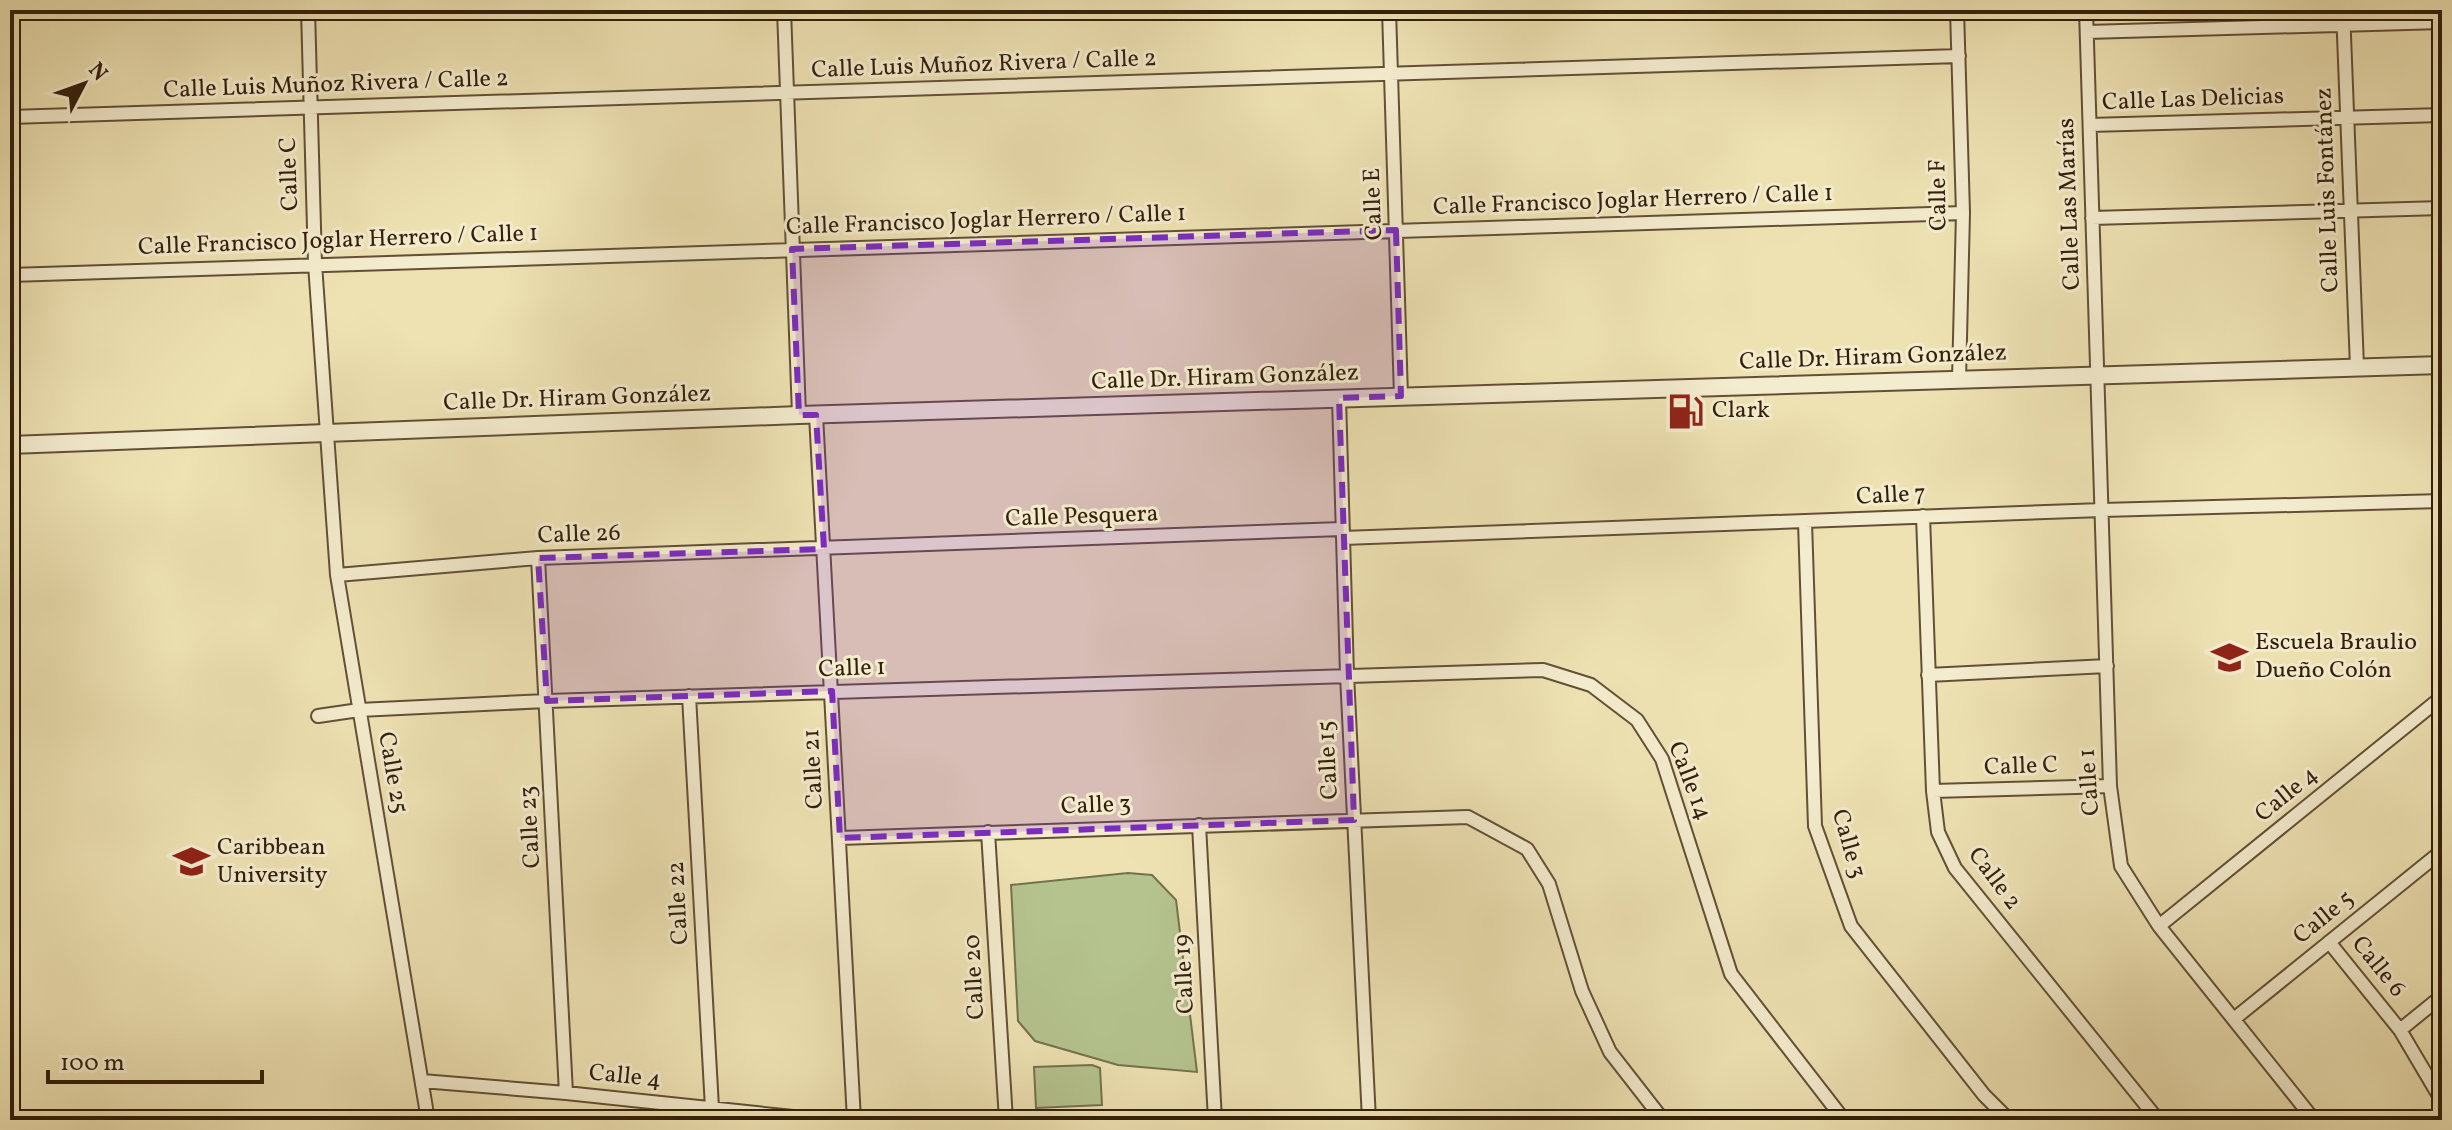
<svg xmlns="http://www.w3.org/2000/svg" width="2452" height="1130" viewBox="0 0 2452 1130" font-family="Vollkorn,serif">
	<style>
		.garden { fill: #b5c48f; stroke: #74724e; stroke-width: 2 }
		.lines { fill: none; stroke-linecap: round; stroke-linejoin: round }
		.minor-casing { stroke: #625036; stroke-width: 16 }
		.tertiary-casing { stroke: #625036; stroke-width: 20 }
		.minor { stroke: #f4ecce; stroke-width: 12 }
		.tertiary { stroke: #f4ecce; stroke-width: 16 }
		.marked { fill: #7b2cbf; fill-opacity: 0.2; stroke: #7b2cbf; stroke-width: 6; stroke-dasharray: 16 10; stroke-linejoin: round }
		.labels { text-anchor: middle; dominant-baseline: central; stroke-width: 6; stroke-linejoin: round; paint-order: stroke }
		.street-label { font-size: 24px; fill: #331f0c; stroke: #f4ecce }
		.poi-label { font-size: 24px; fill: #331f0c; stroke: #f4ecce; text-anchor: start }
	</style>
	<rect width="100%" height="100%" fill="#eee2b3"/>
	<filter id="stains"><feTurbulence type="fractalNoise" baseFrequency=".0025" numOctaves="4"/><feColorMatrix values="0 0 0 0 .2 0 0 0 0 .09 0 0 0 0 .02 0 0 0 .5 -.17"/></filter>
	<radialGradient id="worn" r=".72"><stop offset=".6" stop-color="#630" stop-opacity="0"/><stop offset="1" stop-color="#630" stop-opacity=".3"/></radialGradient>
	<path class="garden" d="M1128,873L1152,875L1176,900L1197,1072L1118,1065L1035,1041L1018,1021L1011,885Z
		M1092,1065L1100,1068L1102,1105L1036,1108L1034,1067Z"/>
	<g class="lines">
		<defs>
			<path id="minor" d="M308,10L315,264L337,575L428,1120
				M784,10L799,415
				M1389,10L1401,396
				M1957,10L1963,213L1959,380
				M2086,10L2110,786L2121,866L2159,926L2314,1120
				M2343,10L2357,367
				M2087,32L2442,22
				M10,117L1959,56
				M2090,125L2442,115
				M2092,218L2442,208
				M10,275L1963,213
				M1339,398L1347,675L1369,1120
				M816,415L854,1120
				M1923,516L1933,791L1938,832L1955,868L2158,1120
				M1805,522L1815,826L1851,926L1984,1095L2009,1120
				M1343,538L2102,510L2442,501
				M538,558L566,1093
				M337,575L538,558L1342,529
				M1928,675L2107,666
				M689,696L712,1108
				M318,716L359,710L547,701L1543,670L1591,685L1637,720L1662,759L1731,974L1844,1120
				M1933,791L2110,786
				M1199,825L1215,1120
				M988,832L1006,1120
				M840,838L1468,817L1527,849L1549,884L1582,991L1610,1052L1663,1120
				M2159,926L2442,697
				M2329,942L2400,1030L2442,1101
				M2234,1019L2442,851
				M2400,1030L2442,996
				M422,1081L566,1093L822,1120"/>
			<path id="tertiary" d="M10,445L799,415L2442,365"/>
		</defs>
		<use href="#minor" class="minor-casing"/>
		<use href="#tertiary" class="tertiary-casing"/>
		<use href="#minor" class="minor"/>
		<use href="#tertiary" class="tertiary"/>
	</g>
	<path class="marked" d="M1396,230L1401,396L1339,398L1354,820L840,838L832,691L547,701L538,558L824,549L816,415H799L792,249Z"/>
	<defs>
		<symbol id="fuel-bare" viewBox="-9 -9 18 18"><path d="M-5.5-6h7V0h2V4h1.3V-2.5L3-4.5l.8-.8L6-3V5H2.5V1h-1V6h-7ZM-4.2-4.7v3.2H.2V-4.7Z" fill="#8f2418" stroke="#f4ecce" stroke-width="2.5" paint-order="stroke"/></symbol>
		<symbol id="school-bare" viewBox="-9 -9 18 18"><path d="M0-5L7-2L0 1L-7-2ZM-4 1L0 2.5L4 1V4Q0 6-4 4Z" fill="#8f2418" stroke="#f4ecce" stroke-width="2.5" paint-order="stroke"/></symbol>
		<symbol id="university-bare" viewBox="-9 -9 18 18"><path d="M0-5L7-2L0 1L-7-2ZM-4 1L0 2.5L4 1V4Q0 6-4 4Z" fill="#8f2418" stroke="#f4ecce" stroke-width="2.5" paint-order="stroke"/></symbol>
	</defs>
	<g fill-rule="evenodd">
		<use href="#fuel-bare" x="1660" y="386" width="51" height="51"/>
		<use href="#school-bare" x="2204" y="632" width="51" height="51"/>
		<use href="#university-bare" x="166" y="836" width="51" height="51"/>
	</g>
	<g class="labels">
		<g class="street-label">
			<text transform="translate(984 65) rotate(-2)">Calle Luis Muñoz Rivera / Calle 2</text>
			<text transform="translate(336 85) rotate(-2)">Calle Luis Muñoz Rivera / Calle 2</text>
			<text transform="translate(2193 100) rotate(-2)">Calle Las Delicias</text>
			<text transform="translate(290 174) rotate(-92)">Calle C</text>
			<text transform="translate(2328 190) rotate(-92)">Calle Luis Fontánez</text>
			<text transform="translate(1939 195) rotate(-91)">Calle F</text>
			<text transform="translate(1633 201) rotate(-2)">Calle Francisco Joglar Herrero / Calle 1</text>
			<text transform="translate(1374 204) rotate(-92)">Calle E</text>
			<text transform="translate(2070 204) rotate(-92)">Calle Las Marías</text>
			<text transform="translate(986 221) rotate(-2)">Calle Francisco Joglar Herrero / Calle 1</text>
			<text transform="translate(338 241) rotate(-2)">Calle Francisco Joglar Herrero / Calle 1</text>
			<text transform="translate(1873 358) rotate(-2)">Calle Dr. Hiram González</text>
			<text transform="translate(1225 378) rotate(-2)">Calle Dr. Hiram González</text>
			<text transform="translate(577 399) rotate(-2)">Calle Dr. Hiram González</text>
			<text transform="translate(1891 496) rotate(-3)">Calle 7</text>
			<text transform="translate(1082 517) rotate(-2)">Calle Pesquera</text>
			<text transform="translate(579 535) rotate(-2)">Calle 26</text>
			<text transform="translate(852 669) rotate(-2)">Calle 1</text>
			<text transform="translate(1329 760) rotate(-93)">Calle 15</text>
			<text transform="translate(2021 767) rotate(-2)">Calle C</text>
			<text transform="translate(814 769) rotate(-93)">Calle 21</text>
			<text transform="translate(392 773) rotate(80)">Calle 25</text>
			<text transform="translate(1689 781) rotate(69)">Calle 14</text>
			<text transform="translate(2090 782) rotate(-94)">Calle 1</text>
			<text transform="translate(2287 795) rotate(-39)">Calle 4</text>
			<text transform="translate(1096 806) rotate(-2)">Calle 3</text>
			<text transform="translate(531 827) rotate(-93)">Calle 23</text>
			<text transform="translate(1848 844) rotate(74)">Calle 3</text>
			<text transform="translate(1994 879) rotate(53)">Calle 2</text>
			<text transform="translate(679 903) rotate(-93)">Calle 22</text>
			<text transform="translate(2324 918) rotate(-39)">Calle 5</text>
			<text transform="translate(2378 967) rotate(51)">Calle 6</text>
			<text transform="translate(1185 974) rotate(-93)">Calle 19</text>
			<text transform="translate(975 977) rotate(-93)">Calle 20</text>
			<text transform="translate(625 1077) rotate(6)">Calle 4</text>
		</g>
		<g class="poi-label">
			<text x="1712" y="411">Clark</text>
			<text x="2255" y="643">Escuela Braulio<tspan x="2255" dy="28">Dueño Colón</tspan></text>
			<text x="217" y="848">Caribbean<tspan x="217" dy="28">University</tspan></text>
		</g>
	</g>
	<rect width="2452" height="1130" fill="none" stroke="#eee2b3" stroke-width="40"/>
	<rect x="12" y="12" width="2428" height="1106" fill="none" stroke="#331f0c" stroke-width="4"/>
	<rect x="20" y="20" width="2412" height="1090" fill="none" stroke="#331f0c" stroke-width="2"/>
	<g transform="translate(84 84) rotate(49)" stroke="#f4ecce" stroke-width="6" paint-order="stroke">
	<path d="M0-6L14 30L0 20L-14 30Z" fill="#331f0c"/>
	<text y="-12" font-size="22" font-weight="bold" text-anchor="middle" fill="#331f0c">N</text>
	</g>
	<path d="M48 1070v12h214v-12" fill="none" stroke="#331f0c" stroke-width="4"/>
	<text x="60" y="1070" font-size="24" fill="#331f0c" stroke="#f4ecce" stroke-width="6" paint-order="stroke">100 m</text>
	<rect width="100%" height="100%" filter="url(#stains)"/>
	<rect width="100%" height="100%" fill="url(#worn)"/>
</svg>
